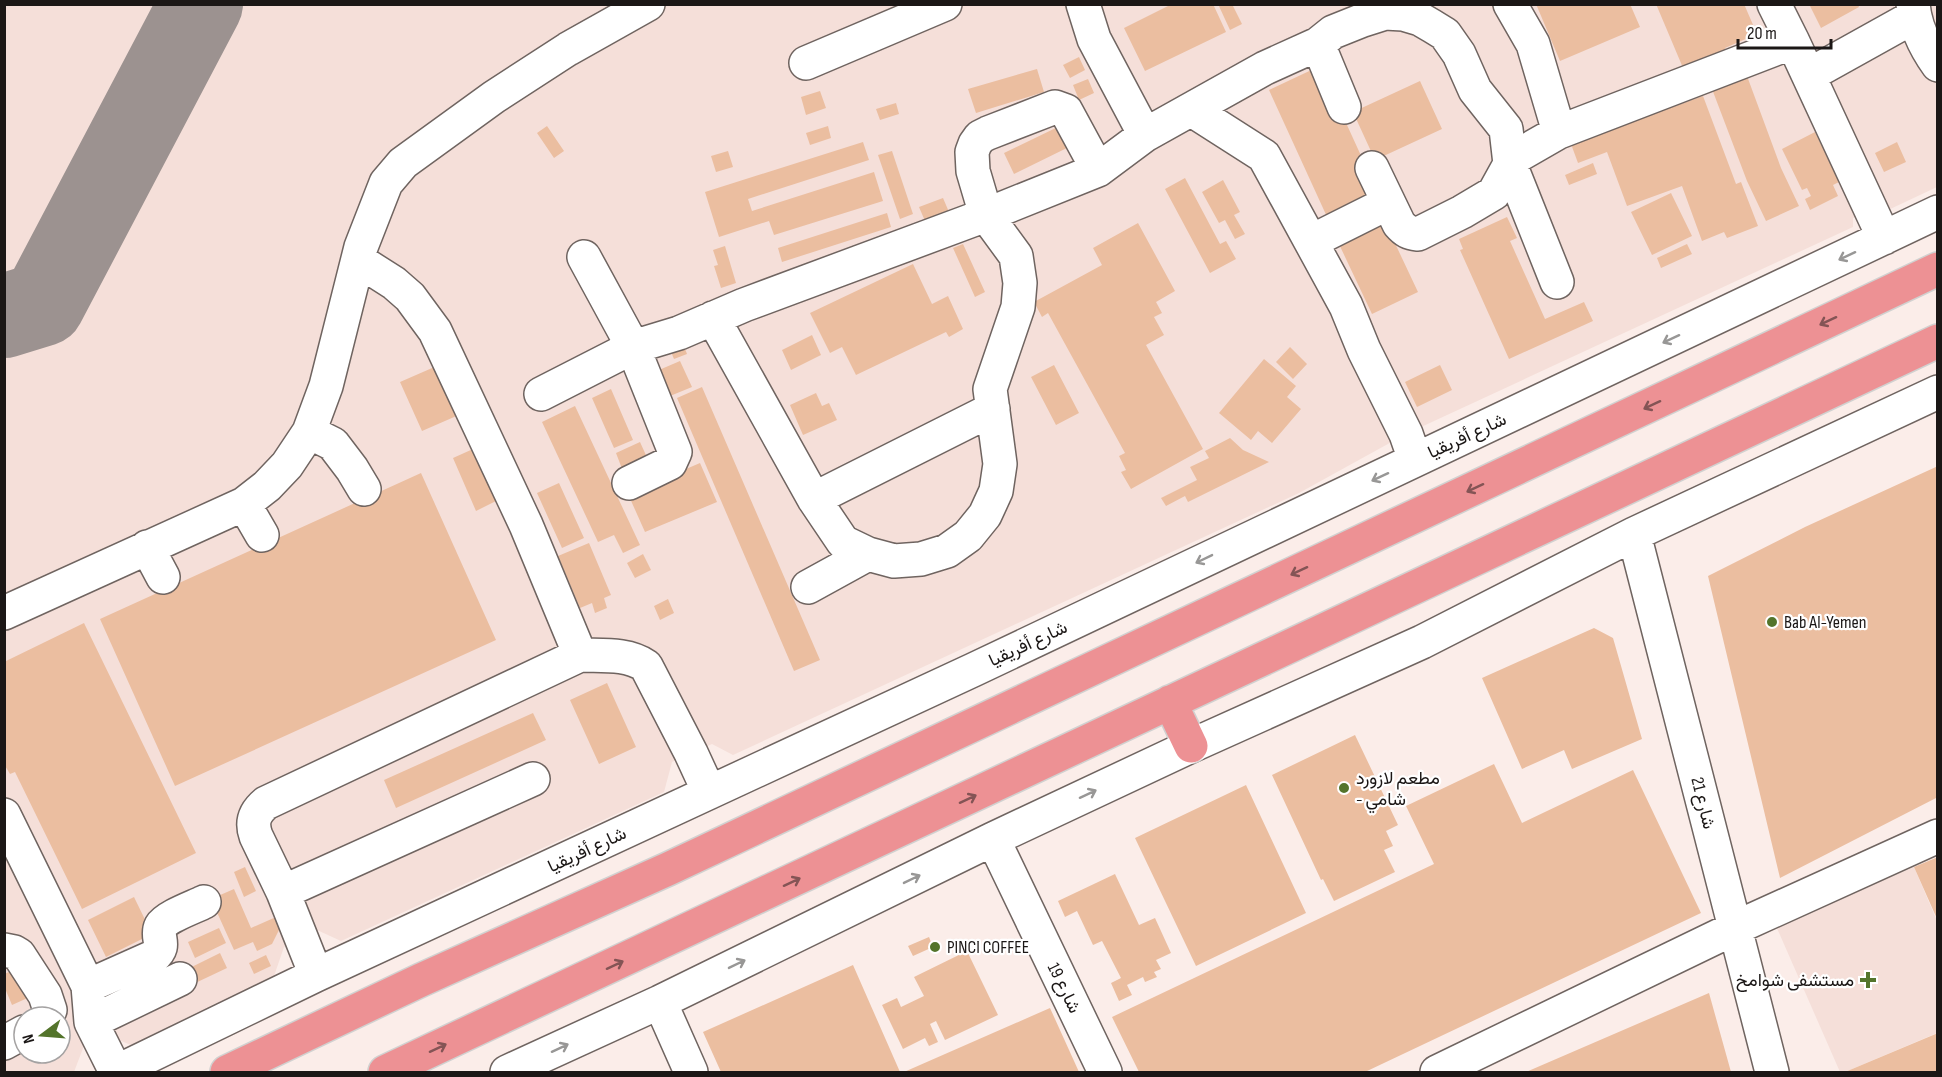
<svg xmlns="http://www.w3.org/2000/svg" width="1942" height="1077" viewBox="0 0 1942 1077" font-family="'Sofia Sans Condensed',Vazirmatn,sans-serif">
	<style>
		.built { fill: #f5dfd9; fill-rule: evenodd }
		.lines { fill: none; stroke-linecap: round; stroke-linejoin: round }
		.taxiway { stroke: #9c9290; stroke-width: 84 }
		.building { fill: #ebbea0 }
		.minor-casing { stroke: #6f6460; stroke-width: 36 }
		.highway-casing { stroke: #d1d1d0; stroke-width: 36 }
		.minor { stroke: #fff; stroke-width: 33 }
		.highway { stroke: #ed9194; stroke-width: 33 }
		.oneway { stroke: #989796 }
		.oneway2 { stroke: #845455 }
		.poi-dot { fill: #53742b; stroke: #fff; stroke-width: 2 }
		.labels { text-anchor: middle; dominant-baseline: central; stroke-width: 4.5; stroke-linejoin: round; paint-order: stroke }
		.street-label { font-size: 18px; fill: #1b1716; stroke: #fff }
		.poi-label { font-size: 18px; fill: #1b1716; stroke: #fff; text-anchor: start }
	</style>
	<rect width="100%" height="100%" fill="#fbede9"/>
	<path class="built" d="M5,5H1937V187L1886,211L1880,207L1853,218V227L1406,434L1299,493L733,755L712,744L691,753L672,762L664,792L341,941L317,930L284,947L273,979L131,1045L104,1034L85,1043L74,1072H5ZM24,1017H60V1053H24Z
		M1914,867L1937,921V1033L1845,1072H1840L1776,926Z"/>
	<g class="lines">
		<path class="taxiway" d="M4,316L43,304L201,4"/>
	</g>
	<path class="building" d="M1172,4H1213L1226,32L1145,71L1124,28Z
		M1218,4H1232L1242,24L1230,30Z
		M1536,4H1630L1640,27L1560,61Z
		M1656,4H1744L1757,34L1725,48L1729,57L1686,75Z
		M1809,4H1858L1859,7L1821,28Z
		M1079,57L1085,70L1070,78L1063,65Z
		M1320,66L1379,195L1328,219L1269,90Z
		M1037,69L1044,92L976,113L968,89Z
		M1747,76L1781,168L1799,206L1766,221L1747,181L1712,89Z
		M1088,79L1094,93L1079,100L1073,85Z
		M1420,81L1442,129L1375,160L1353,112Z
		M820,91L826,108L806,115L801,97Z
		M1703,96L1736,184L1741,182L1758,226L1727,238L1724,232L1702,241L1682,186L1627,206L1607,152L1578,163L1571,144Z
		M896,103L899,114L880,120L876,109Z
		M1064,124L1073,145L1014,174L1004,153Z
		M547,126L564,151L554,158L537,133Z
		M828,126L831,138L810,145L806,133Z
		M1815,132L1839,182L1833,185L1838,196L1810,210L1805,199L1811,196L1807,188L1802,190L1782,149Z
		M863,142L869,160L748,199L752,211L874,172L883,201L774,235L769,221L719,237L705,192Z
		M1897,142L1906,162L1884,172L1875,153Z
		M728,151L733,167L716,172L711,156Z
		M892,151L913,214L900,219L878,155Z
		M1593,163L1597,174L1569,185L1565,175Z
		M1185,178L1220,244L1226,241L1236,259L1210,273L1165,189Z
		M1223,180L1240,212L1234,215L1245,234L1235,239L1225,220L1219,223L1202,192Z
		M1671,193L1692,236L1652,255L1631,212Z
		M943,198L949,212L925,221L919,207Z
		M887,213L891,227L782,262L778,248Z
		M1507,217L1517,238L1510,241L1545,319L1584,302L1593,321L1509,359L1460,250L1463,249L1459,239Z
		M1384,220L1418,292L1372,314L1338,242Z
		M1138,223L1175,291L1156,302L1162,313L1154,317L1164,335L1146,345L1203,449L1131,489L1121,472L1126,470L1119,456L1125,453L1048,313L1042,317L1034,302L1102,265L1093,248Z
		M963,244L985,292L975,297L953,248Z
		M1687,244L1692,254L1661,268L1657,258Z
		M725,246L736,283L721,288L714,266L718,265L713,250Z
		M913,264L932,304L948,296L963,329L949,337L946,332L856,375L842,347L830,353L810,313Z
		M812,335L821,355L791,370L782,350Z
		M682,341L687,354L674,359L669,347Z
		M1290,347L1307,364L1293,379L1276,362Z
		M1264,359L1296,386L1287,397L1301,409L1272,443L1258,431L1251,440L1219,413Z
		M680,361L692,387L670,396L659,370Z
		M439,365L461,414L422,431L400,382Z
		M1054,365L1079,413L1056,425L1031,377Z
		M1440,365L1452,390L1417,407L1405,382Z
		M702,387L820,660L794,671L677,398Z
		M611,389L633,440L614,448L592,398Z
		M816,393L822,406L829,403L837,420L803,435L790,405Z
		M575,406L640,545L623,553L614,535L598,542L542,422Z
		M1230,438L1243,450L1269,462L1188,502L1185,496L1166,506L1161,498L1197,480L1190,467L1209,458L1205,451Z
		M640,442L650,464L624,474L616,453Z
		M473,449L496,501L476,511L453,458Z
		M700,463L717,502L645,532L628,494Z
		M1938,466V797L1780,878L1708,576L1805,527Z
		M421,473L496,640L175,786L100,619Z
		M559,483L584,538L562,548L537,493Z
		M589,543L611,595L604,598L607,608L595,613L592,603L580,608L558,556Z
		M643,554L651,570L635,578L627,563Z
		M668,599L674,613L660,620L654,606Z
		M84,623L196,853L82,909L15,772L10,774L4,764V662Z
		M1594,628L1613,638L1642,739L1572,769L1564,750L1522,769L1482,678Z
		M607,683L636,747L599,764L570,700Z
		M533,713L546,740L396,808L384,780Z
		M1355,735L1398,825L1386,831L1393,846L1384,850L1395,872L1334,901L1323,879L1321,880L1272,775Z
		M1494,764L1522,823L1633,770L1701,913L1365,1072H1139L1112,1017L1434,864L1406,806Z
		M1246,785L1306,913L1196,966L1135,838Z
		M1938,857V921L1914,867Z
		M245,867L256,891L244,897L234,872Z
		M1115,874L1139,925L1155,918L1171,953L1156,960L1161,969L1154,972L1157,977L1145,982L1143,977L1127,985L1132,995L1119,1001L1111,983L1121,978L1102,941L1093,945L1077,911L1065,917L1058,901Z
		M234,889L251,928L276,917L281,926L272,944L257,951L253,942L234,950L211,899Z
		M134,897L152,934L106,957L88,920Z
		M219,928L226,943L195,958L188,942Z
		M929,937L933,947L913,956L908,946Z
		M967,951L998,1015L945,1040L936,1021L930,1024L938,1042L929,1046L925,1038L903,1049L882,1005L897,998L901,1007L924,996L914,977Z
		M220,953L227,968L134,1012L127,999Z
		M266,955L271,966L254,974L249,963Z
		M853,965L900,1072H721L703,1032Z
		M19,968L32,996L12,1005L4,986V974Z
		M1709,993L1731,1072H1526Z
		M1050,1008L1079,1072H904Z
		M1938,1033V1072H1845Z"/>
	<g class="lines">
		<defs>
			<path id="minor" d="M1083,4L1094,39L1145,135
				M1510,4L1533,44L1559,132
				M1774,4L1793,42L1884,238
				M1913,4C1915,27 1925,47 1938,65
				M1318,44L1344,107
				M806,63L945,4
				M1809,75L1915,16
				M1192,110L1264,156L1346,306L1364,350L1406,434L1415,460
				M1372,168L1399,224C1405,231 1409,233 1418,234L1462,212L1494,193L1510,164L1519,155L1559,132L1793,42
				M1312,241L1388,203
				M584,257L633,347L675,452L670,463L629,483
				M358,260L394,283L410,297L435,331L526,525L580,655
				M713,318L814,499L843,542L868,554L894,561L921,559L947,551L968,536L985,515L996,491L1000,464L990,389L1018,307L1020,283L1016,256L986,215L973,171L972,152L975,144L980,137L988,133L1055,107L1066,111L1098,170
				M541,394L633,347L679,333L744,305L986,215L1098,170L1145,135L1265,68L1318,44L1333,32L1363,20L1385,13L1403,14L1420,19L1432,26L1445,34L1459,54L1475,90L1506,129L1510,164L1557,282
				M309,432L333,444L352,469L364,489
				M814,499L993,409
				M244,504L262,535
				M1634,534L1772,1072
				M147,547L163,577
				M808,587L868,554
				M4,613L244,504L267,486L287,465L309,432L326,386L361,247L386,183L403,163L494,97L568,49L648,4
				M4,815L88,986L91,1022L116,1072
				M993,839L1105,1072
				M283,892L533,779
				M4,950L14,952L19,955L45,995L50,1010L47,1017
				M316,975L283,892L256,836C251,822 254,813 266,803L580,655C602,656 627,653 646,666L691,753L709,792
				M88,986L153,957C168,945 155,938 161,926C166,917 194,907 204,902
				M660,1002L691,1072
				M91,1022L180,979
				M4,1043L24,1032
				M116,1072L316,975L973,670L1938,212
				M507,1072L660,1002L993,839L1191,746L1422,642L1634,534L1938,392
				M1437,1072L1735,928L1938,836"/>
			<path id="highway" d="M1170,702L1191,746
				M227,1072L421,980L668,869L1938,269
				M385,1072L1938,341"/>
		</defs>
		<use href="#minor" class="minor-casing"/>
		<use href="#highway" class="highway-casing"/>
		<use href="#minor" class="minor"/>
		<use href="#highway" class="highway"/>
	</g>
	<defs><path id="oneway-shaft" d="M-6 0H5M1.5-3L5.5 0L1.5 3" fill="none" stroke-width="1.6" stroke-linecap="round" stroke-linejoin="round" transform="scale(1.5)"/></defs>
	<g class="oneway">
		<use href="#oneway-shaft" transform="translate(1847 256) rotate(155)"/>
		<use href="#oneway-shaft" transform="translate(1671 339) rotate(155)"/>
		<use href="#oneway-shaft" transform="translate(1380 477) rotate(155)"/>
		<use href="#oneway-shaft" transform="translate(1204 559) rotate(154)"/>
		<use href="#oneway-shaft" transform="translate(1088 794) rotate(-25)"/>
		<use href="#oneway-shaft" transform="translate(912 879) rotate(-26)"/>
		<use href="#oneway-shaft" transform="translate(737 964) rotate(-26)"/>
		<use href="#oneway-shaft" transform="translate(560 1048) rotate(-25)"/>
	</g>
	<g class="oneway2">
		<use href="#oneway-shaft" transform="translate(1828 321) rotate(155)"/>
		<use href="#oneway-shaft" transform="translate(1652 405) rotate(155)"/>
		<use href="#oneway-shaft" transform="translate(1475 488) rotate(155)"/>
		<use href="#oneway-shaft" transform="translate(1299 571) rotate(155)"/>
		<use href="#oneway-shaft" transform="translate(968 799) rotate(-25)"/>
		<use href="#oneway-shaft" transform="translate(792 882) rotate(-25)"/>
		<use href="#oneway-shaft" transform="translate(615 965) rotate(-25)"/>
		<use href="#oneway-shaft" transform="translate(438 1048) rotate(-25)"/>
	</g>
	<g class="poi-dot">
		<circle cx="1772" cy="622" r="6"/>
		<circle cx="1344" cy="788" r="6"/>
		<circle cx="935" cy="947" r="6"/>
		<path d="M1865 971h6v6h6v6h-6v6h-6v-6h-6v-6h6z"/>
	</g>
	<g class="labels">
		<g class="street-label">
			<text transform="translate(1467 436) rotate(-25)">شارع أفريقيا</text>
			<text transform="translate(1028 644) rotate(-25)">شارع أفريقيا</text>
			<text transform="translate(1703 803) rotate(76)">شارع 21</text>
			<text transform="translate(587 850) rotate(-25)">شارع أفريقيا</text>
			<text transform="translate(1064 988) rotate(64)">شارع 19</text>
		</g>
		<g class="poi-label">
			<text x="1784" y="622">Bab Al-Yemen</text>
			<text x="1356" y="778">مطعم لازورد<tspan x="1356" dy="21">- شامي</tspan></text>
			<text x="947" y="947">PINCI COFFEE</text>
			<text x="1854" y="980" text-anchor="end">مستشفى شوامخ</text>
		</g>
	</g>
	<rect width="1942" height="1077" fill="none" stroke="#1b1716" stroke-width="12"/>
	<g transform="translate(42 1035) rotate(254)"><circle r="28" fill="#ffffff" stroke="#a4a2a2" stroke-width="1.5"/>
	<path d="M0-4.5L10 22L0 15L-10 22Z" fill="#53742b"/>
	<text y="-9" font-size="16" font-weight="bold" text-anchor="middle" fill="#1b1716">N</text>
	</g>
	<path d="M1738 39v9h93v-9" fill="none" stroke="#1b1716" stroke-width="3"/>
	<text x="1747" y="39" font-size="18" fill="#1b1716" stroke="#ffffff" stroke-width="4.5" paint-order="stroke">20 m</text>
</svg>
